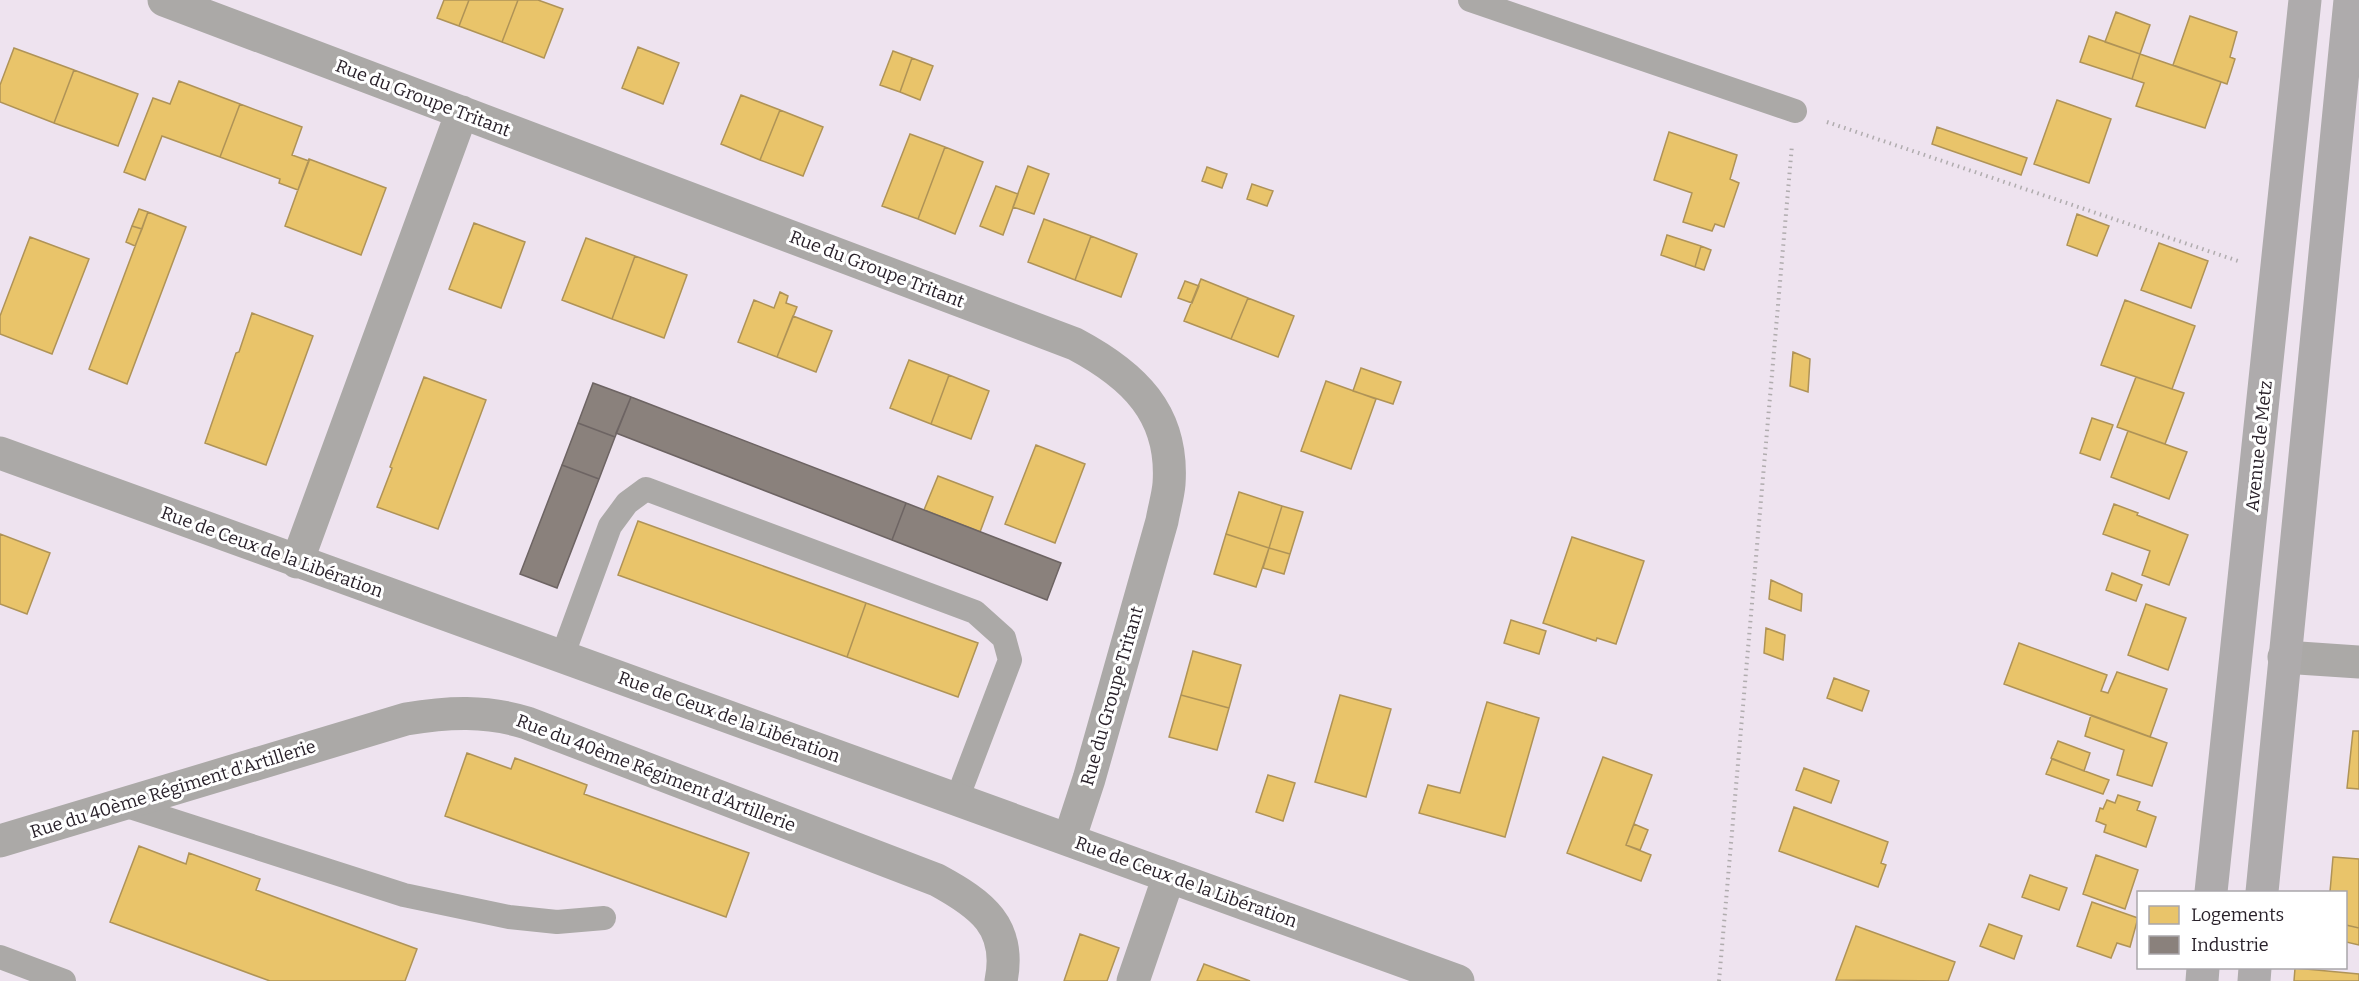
<svg xmlns="http://www.w3.org/2000/svg" width="2359" height="981" viewBox="0 0 2359 981" font-family="Bitter,serif">
	<style>
		.homes { fill: #e9c46a; stroke: #af9357; stroke-width: 1.5 }
		.industry { fill: #8a817c; stroke: #6d6463; stroke-width: 1.5 }
		.lines { fill: none; stroke-linecap: round; stroke-linejoin: round }
		.path { stroke: #b0acae; stroke-width: 4; stroke-dasharray: 1.5 4.5; stroke-linecap: butt }
		.lane { stroke: #aba9a7; stroke-width: 24 }
		.street { stroke: #aba9a7; stroke-width: 33 }
		.primary { stroke: #aeabac; stroke-width: 33 }
		.labels { text-anchor: middle; dominant-baseline: central; stroke-width: 6; stroke-linejoin: round; paint-order: stroke }
		.street-label { font-size: 18px; fill: #29212a; stroke: #fff }
	</style>
	<rect width="100%" height="100%" fill="#eee3ef"/>
	<path class="homes" d="M444,0H469L459,26L437,18Z
		M469,0H518L502,42L459,26Z
		M518,0H538L563,9L544,58L502,42Z
		M2116,12L2150,25L2140,54L2105,42Z
		M2190,16L2237,32L2230,57L2235,59L2227,84L2173,65Z
		M2089,36L2140,54L2132,79L2080,62Z
		M638,47L679,63L663,104L622,88Z
		M14,48L74,70L54,123L0,102V85Z
		M893,51L912,58L900,92L880,85Z
		M2140,54L2221,82L2205,128L2136,106L2144,83L2132,79Z
		M912,58L933,66L920,100L900,92Z
		M74,70L138,94L118,146L54,123Z
		M179,81L240,104L220,157L162,136L145,180L124,172L153,98L170,104Z
		M741,95L780,110L760,160L721,144Z
		M2057,100L2111,119L2089,183L2034,164Z
		M240,104L302,127L292,155L309,161L298,190L279,183L280,179L220,157Z
		M780,110L823,127L803,176L760,160Z
		M1937,127L2027,158L2021,175L1932,144Z
		M1669,132L1737,155L1730,179L1739,183L1724,227L1715,224L1712,231L1683,222L1692,193L1654,180Z
		M910,134L945,147L918,219L882,206Z
		M945,147L983,162L955,234L918,219Z
		M309,159L386,188L361,255L285,226Z
		M1028,166L1049,174L1034,214L1013,207Z
		M1207,167L1227,174L1222,188L1202,181Z
		M1252,184L1273,191L1267,206L1247,199Z
		M996,186L1018,194L1003,235L980,226Z
		M139,209L148,212L142,229L132,226Z
		M148,212L186,227L127,384L89,369Z
		M2077,214L2109,226L2097,256L2067,245Z
		M1044,219L1091,236L1075,280L1028,262Z
		M474,223L525,242L501,308L449,289Z
		M132,226L142,229L135,246L126,242Z
		M1667,235L1701,246L1695,267L1661,255Z
		M1091,236L1137,254L1121,297L1075,280Z
		M30,237L89,259L52,354L0,334V316Z
		M586,238L635,256L612,319L562,300Z
		M2159,243L2208,261L2191,308L2141,290Z
		M1701,246L1711,250L1704,270L1695,267Z
		M635,256L687,275L664,338L612,319Z
		M1201,279L1248,298L1231,339L1184,321Z
		M1185,281L1199,286L1192,303L1178,298Z
		M780,292L788,296L786,303L797,307L777,357L738,342L754,300L774,308Z
		M1248,298L1294,316L1278,357L1231,339Z
		M2125,300L2195,326L2172,389L2101,365Z
		M252,313L313,336L266,465L205,443L236,353L239,352Z
		M793,316L832,331L816,372L777,357Z
		M1793,352L1810,359L1808,392L1790,386Z
		M909,360L949,375L931,424L890,408Z
		M1361,368L1401,382L1393,404L1353,391Z
		M949,375L989,391L971,439L931,424Z
		M424,377L486,400L438,529L377,507L392,468L390,467Z
		M2136,377L2184,393L2165,444L2117,427Z
		M1326,381L1376,399L1351,469L1301,451Z
		M2092,418L2113,425L2100,460L2080,453Z
		M2128,431L2187,452L2169,499L2111,477Z
		M1036,445L1085,464L1055,543L1005,524Z
		M938,476L993,497L980,532L924,510Z
		M1239,492L1282,506L1269,548L1226,534Z
		M2114,504L2138,513L2137,515L2188,535L2169,585L2142,575L2150,551L2103,534Z
		M1282,506L1303,512L1290,554L1269,548Z
		M638,521L866,603L847,657L618,575Z
		M0,534L50,553L27,614L0,604Z
		M1226,534L1269,548L1256,587L1214,574Z
		M1572,537L1644,561L1616,644L1597,638L1596,641L1543,623Z
		M1269,548L1290,554L1284,574L1263,568Z
		M2112,573L2142,585L2136,601L2106,590Z
		M1771,580L1802,594L1801,611L1769,599Z
		M866,603L978,643L958,697L847,657Z
		M2146,604L2186,618L2168,670L2128,655Z
		M1511,620L1546,631L1539,654L1504,643Z
		M1766,628L1785,635L1783,660L1764,653Z
		M2019,643L2107,675L2101,691L2108,693L2117,672L2167,689L2150,737L2004,684Z
		M1193,651L1241,665L1229,708L1181,695Z
		M1834,678L1869,691L1862,711L1827,698Z
		M1181,695L1229,708L1217,750L1169,737Z
		M1340,695L1391,709L1366,797L1315,782Z
		M1487,702L1539,718L1505,837L1419,813L1428,785L1460,793Z
		M2091,715L2167,743L2152,786L2117,775L2124,750L2085,736Z
		M2353,731H2359V789L2347,788Z
		M2058,741L2090,753L2084,771L2051,758Z
		M467,753L511,769L515,758L587,785L584,794L749,853L726,917L445,816Z
		M1603,757L1652,775L1626,845L1651,855L1641,881L1567,853Z
		M2052,759L2109,780L2103,794L2046,774Z
		M1804,768L1839,781L1831,803L1796,790Z
		M1268,775L1295,783L1283,821L1256,812Z
		M2118,795L2140,802L2137,810L2156,817L2146,847L2104,832L2106,825L2096,821L2100,808L2103,809L2107,800L2115,803Z
		M1794,807L1888,842L1881,863L1886,865L1878,887L1779,851Z
		M1634,824L1648,830L1640,850L1626,845Z
		M139,846L186,864L189,853L260,879L256,890L417,949L405,981H270L110,922Z
		M2096,855L2138,870L2125,909L2083,894Z
		M2333,857L2359,859V928L2346,925V892H2330Z
		M2030,875L2067,888L2059,910L2022,897Z
		M2092,902L2138,918L2130,947L2117,943L2111,958L2077,946Z
		M1989,924L2022,936L2014,959L1980,946Z
		M2346,925L2359,928V945L2346,942Z
		M1856,926L1955,962L1948,981L1836,980Z
		M1080,934L1119,948L1107,981H1064Z
		M1204,964L1250,981H1197Z
		M2295,968L2359,974V981H2294Z"/>
	<path class="industry" d="M593,383L631,397L615,437L578,423Z
		M631,397L906,503L892,540L616,433Z
		M578,423L615,437L599,479L562,465Z
		M562,465L599,479L557,588L520,574Z
		M906,503L1061,563L1047,600L892,540Z"/>
	<g class="lines">
		<path class="path" d="M1827,122L2238,261
			M1719,981L1792,145"/>
		<path class="lane" d="M1470,0L1795,111
			M562,657L610,526L627,503L646,489L975,612L1004,638L1010,660L957,799
			M124,805L404,895L509,917L557,922L604,918
			M0,957L64,981"/>
		<path class="street" d="M164,0L1075,344C1133,375 1174,413 1169,484C1168,496 1164,509 1162,521L1089,779L1069,840
			M0,453L1458,981
			M297,562L462,112
			M2284,657L2359,662
			M0,841L406,719C448,712 486,710 527,723L937,880C981,904 1012,926 1001,981
			M1133,981L1169,876"/>
		<path class="primary" d="M2211,892L2305,0
			M2262,892L2350,0
			M2202,981L2203,968
			M2254,981L2255,968"/>
	</g>
	<g class="labels">
		<g class="street-label">
			<text transform="translate(423 98) rotate(21)">Rue du Groupe Tritant</text>
			<text transform="translate(877 269) rotate(21)">Rue du Groupe Tritant</text>
			<text transform="translate(2259 446) rotate(-84)">Avenue de Metz</text>
			<text transform="translate(272 552) rotate(20)">Rue de Ceux de la Libération</text>
			<text transform="translate(1112 696) rotate(-74)">Rue du Groupe Tritant</text>
			<text transform="translate(729 717) rotate(20)">Rue de Ceux de la Libération</text>
			<text transform="translate(656 773) rotate(21)">Rue du 40ème Régiment d'Artillerie</text>
			<text transform="translate(173 789) rotate(-17)">Rue du 40ème Régiment d'Artillerie</text>
			<text transform="translate(1186 882) rotate(20)">Rue de Ceux de la Libération</text>
		</g>
	</g>
	<rect x="2137" y="891" width="210" height="78" fill="#ffffff" stroke="#a9a6aa" stroke-width="1.5"/>
	<rect x="2149" y="906" width="30" height="18" fill="#e9c46a" stroke="#a9a6aa" stroke-width="1.5"/>
	<text x="2191" y="921" font-size="18" fill="#29212a">Logements</text>
	<rect x="2149" y="936" width="30" height="18" fill="#8a817c" stroke="#a9a6aa" stroke-width="1.5"/>
	<text x="2191" y="951" font-size="18" fill="#29212a">Industrie</text>
</svg>
